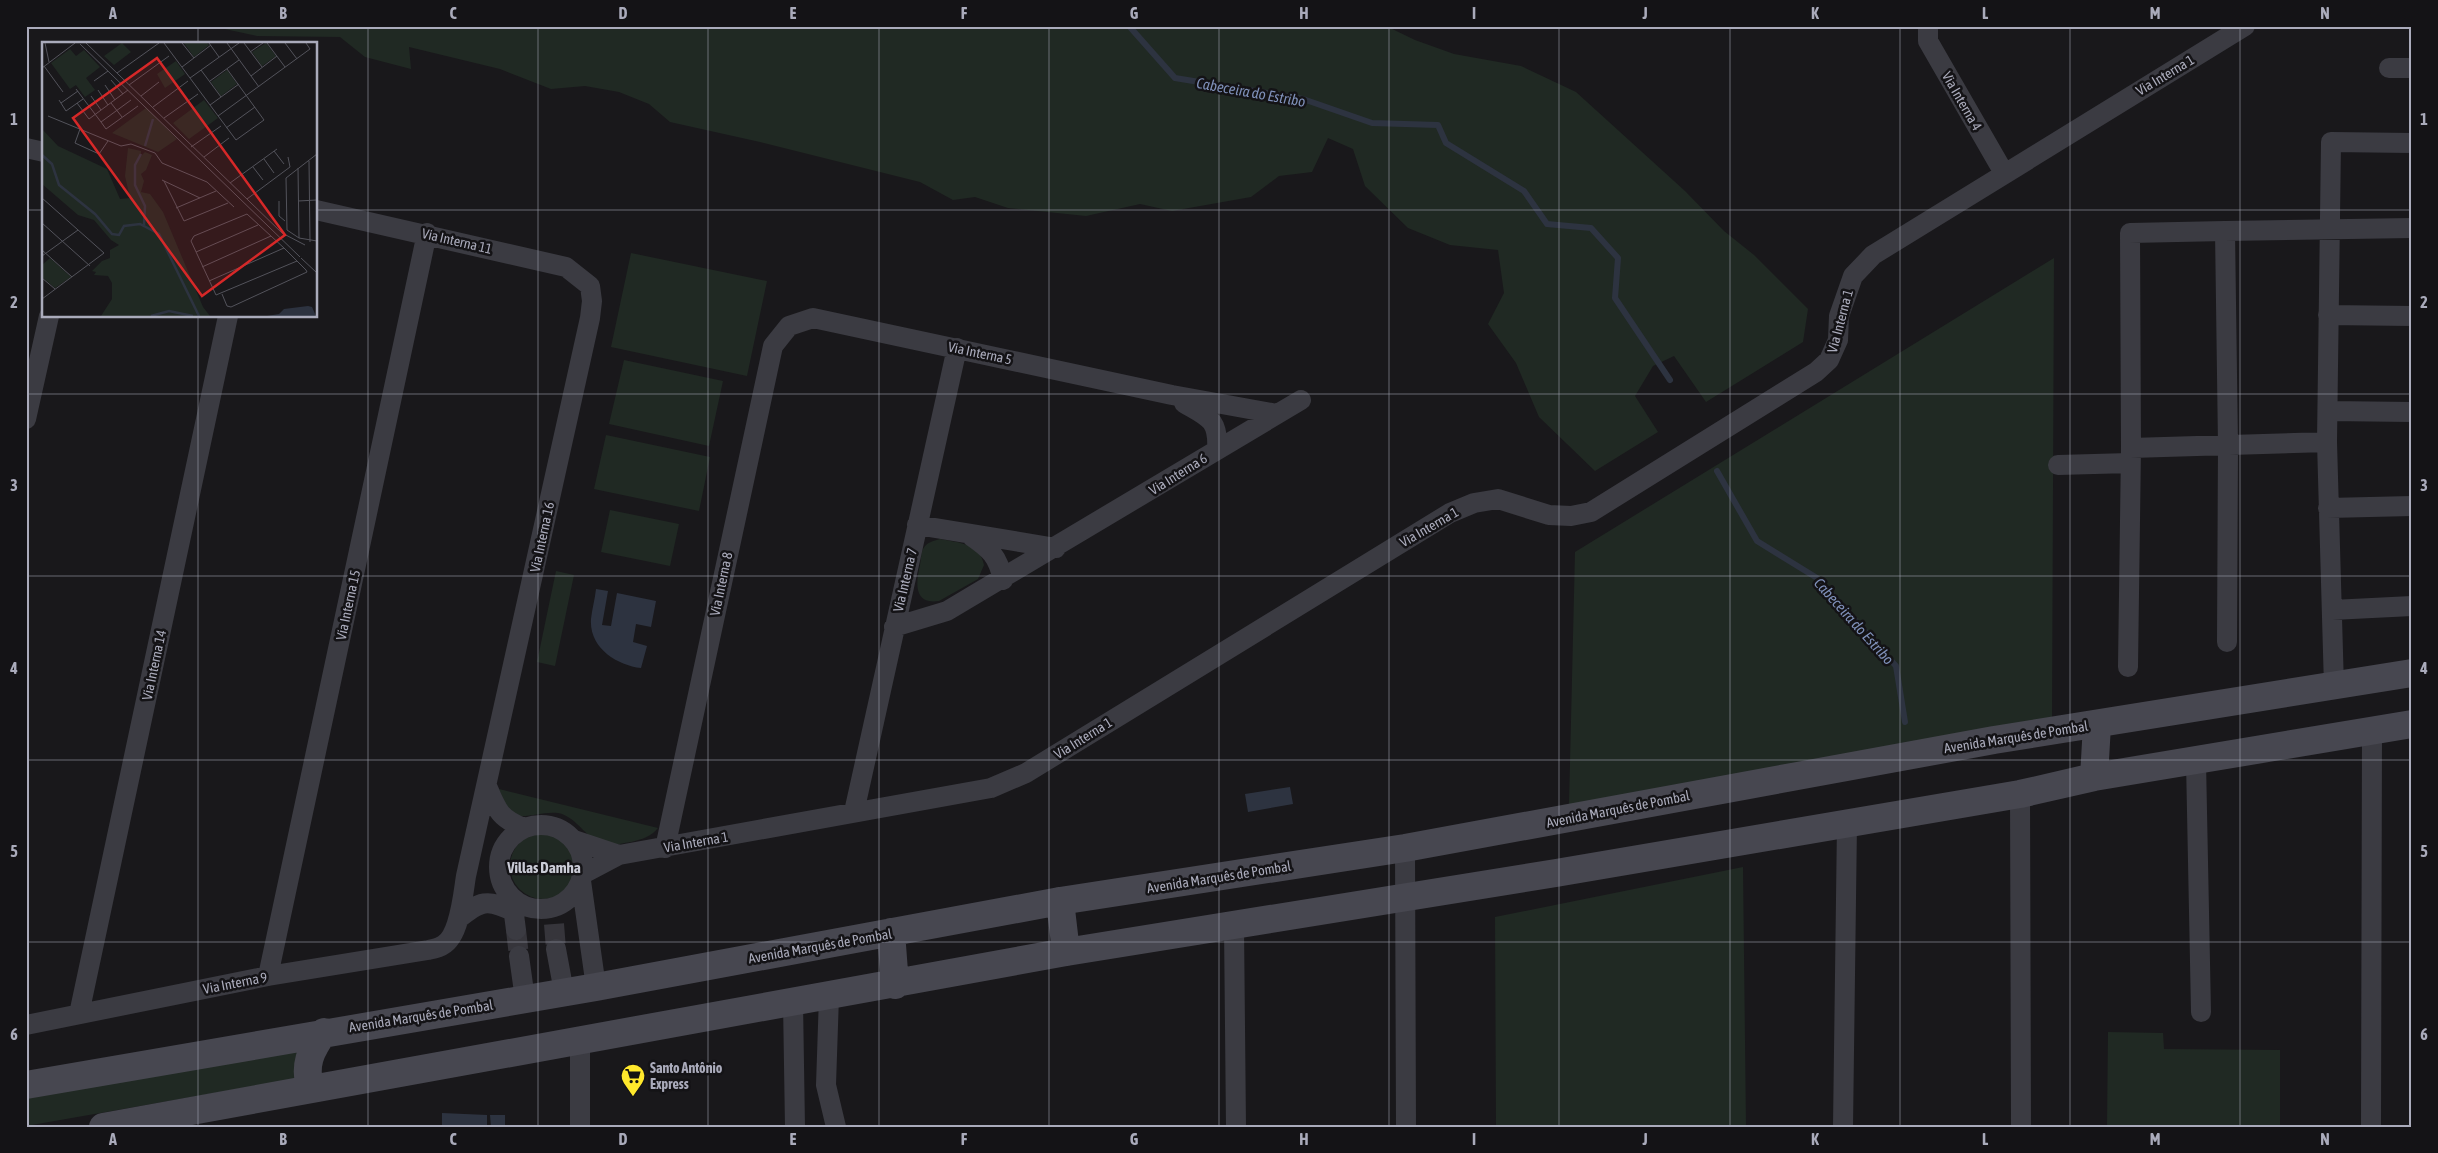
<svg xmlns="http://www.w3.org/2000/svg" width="2438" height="1153" viewBox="0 0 2438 1153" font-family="'Asap Condensed',sans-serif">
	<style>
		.green { fill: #202923 }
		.water { fill: #2d3340 }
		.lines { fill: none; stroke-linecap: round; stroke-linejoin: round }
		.stream { stroke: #2d3340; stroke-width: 6 }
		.minor-tunnel { stroke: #36353b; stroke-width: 20; stroke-dasharray: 20 10; stroke-linecap: butt }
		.minor { stroke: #3b3b42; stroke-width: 20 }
		.secondary { stroke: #474750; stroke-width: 28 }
		.grid { fill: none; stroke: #aaabbb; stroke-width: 1; stroke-opacity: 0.55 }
		.labels { text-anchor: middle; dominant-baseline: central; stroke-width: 5; stroke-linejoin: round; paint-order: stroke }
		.street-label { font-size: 14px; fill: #aaabbb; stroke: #141316 }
		.poi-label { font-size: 14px; font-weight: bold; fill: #aaabbb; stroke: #141316; text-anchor: start }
		.water-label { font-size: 15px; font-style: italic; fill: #7f90b9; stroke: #141316 }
		.neighbourhood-label { font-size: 15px; font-weight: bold; fill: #cbccd7; stroke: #141316 }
		.inset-river { fill: none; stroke: #2d3340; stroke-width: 2.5 }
		.inset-road { fill: none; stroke: #53535b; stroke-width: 1 }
		.view { fill: #d62828; fill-opacity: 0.15; stroke: #d62828; stroke-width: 2.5 }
		.inset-edge { fill: none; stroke: #aaabbb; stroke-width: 2.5 }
		.neatline { fill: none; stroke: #aaabbb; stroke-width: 2 }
		.grid-label { font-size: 16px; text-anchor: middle; font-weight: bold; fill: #aaabbb }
	</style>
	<rect width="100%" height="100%" fill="#19181b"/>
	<path class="green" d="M211,26H1386L1415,40L1454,54L1521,66L1576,92L1685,191L1724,231L1754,255L1808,309L1803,342L1706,402L1674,356L1653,366L1635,396L1658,432L1595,471L1539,417L1516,363L1488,324L1504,293L1498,250L1450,245L1408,228L1365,186L1353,149L1328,138L1312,172L1279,176L1251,197L1172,211L1140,204L1086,216L1008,208L975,197L953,200L920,182L760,142L670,122L649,104L619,92L585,86L551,89L500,69L409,47L411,69L365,57L340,37L257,36Z
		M631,253L767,281L747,376L611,347Z
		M2054,258L2052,722L1569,805L1575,552Z
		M624,360L723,381L709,446L609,424Z
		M606,435L710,457L699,511L594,489Z
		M610,510L679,524L670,566L601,552Z
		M940,539C959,543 980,543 984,565L978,579L939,601C913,605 916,582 920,565C921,560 921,553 923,549C927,542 933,541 940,539Z
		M556,571L574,575L555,666L537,662Z
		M499,789L658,828C651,837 642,839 631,842C623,843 613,846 605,845C589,843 577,816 558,813C541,811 526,820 509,814Z
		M510 866a33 33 0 1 1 66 0a33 33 0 1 1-66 0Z
		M1743,867L1746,1127H1496L1495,917Z
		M2108,1032L2163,1033L2164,1049L2280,1050V1127H2107Z
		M303,1045L300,1078L26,1126V1094Z"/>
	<path class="water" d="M596,589L608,591L602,625L611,626L617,593L656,601L651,627L636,624L633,642L647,646L641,668C617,665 589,648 591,619C592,609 595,599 596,589Z
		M1290,787L1293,804L1248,812L1245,794Z
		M442,1113L487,1115V1127H442Z
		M490,1115H505V1127H491Z"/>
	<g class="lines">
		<path class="stream" d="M1129,26L1175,78L1303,99L1372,123L1438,125L1446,143L1524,191L1547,224L1591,228L1618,258L1615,298L1670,380
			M1717,471L1757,541L1817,578L1896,666L1905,722"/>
		<path class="minor-tunnel" d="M554,924L556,949
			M516,930L519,956"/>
		<path class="minor" d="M1928,26V41L2004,173
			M2389,68H2412
			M26,148L44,152
			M2328,315L2412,316
			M1184,403C1208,417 1219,419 1217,450
			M2329,411L2412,412
			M26,419L49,316
			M2131,448L2327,442
			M2058,465L2130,463
			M2328,508L2412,506
			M917,525L1056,548
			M971,536C990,549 998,556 1003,580
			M2332,610L2412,606
			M894,627L947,611L1301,400
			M2227,642L2228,445L2225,231L2412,228
			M2128,667L2131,448L2130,233L2225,231
			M2334,687L2327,442L2331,142L2412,143
			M2196,761L2201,1012
			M487,786C497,810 499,818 524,828
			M2020,794L2021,1127
			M854,812L957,348
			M499 867a42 42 0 1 1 84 0a42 42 0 1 1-84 0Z
			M574,840L619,855
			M665,848L773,346L789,326L813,318L1172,395L1277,414
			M1405,848L1406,1127
			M583,874L619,855L991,788L1026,773L1450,513L1474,503L1498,499L1549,515L1571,516L1591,512L1816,372L1829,360L1838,340L1839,316L1853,276L1873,255L2245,26
			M581,881L596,987
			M512,899L516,930
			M458,919C480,901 487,898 514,912
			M1234,926L1236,1127
			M556,949L564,992
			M519,956L525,999
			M268,976L427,233
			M829,996L826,1085L836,1127
			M793,1002L795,1127
			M79,1014L228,316
			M26,1025L268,976L428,950C433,949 439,948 443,945C460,936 463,894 466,876L590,318L592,301L590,286L566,267L316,210
			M580,1127V1040
			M1843,1127L1847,823
			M2371,1127L2372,731"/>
		<path class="secondary" d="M2094,777L2097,725
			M1060,901L1066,952
			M891,932L895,985
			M26,1085L596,987L1060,901L1405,848L1994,740L2412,673
			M310,1088C304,1065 310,1051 324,1032
			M103,1127L1066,952L1556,873L2020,794L2094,777L2412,724"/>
	</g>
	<path class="grid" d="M198,26V44M368,26V1127M538,26V1127M708,26V1127M879,26V1127M1049,26V1127M1219,26V1127M1389,26V1127M1559,26V1127M1730,26V1127M1900,26V1127M2070,26V1127M2240,26V1127M26,210H44M316,210H2412M198,316V1127M26,394H2412M26,576H2412M26,760H2412M26,942H2412"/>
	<defs>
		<symbol id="supermarket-pin" viewBox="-11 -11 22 30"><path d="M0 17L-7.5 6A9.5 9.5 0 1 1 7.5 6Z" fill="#ffe82c" stroke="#141316"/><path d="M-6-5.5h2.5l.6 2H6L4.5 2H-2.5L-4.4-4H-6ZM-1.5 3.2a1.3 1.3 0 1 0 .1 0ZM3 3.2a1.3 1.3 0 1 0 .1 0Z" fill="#111"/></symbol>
	</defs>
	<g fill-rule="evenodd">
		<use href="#supermarket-pin" x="619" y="1062" width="28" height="38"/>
	</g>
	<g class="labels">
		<g class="street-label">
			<text transform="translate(2165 75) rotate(-31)">Via Interna 1</text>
			<text transform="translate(1962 101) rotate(60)">Via Interna 4</text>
			<text transform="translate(457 241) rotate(13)">Via Interna 11</text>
			<text transform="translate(1840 321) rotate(-75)">Via Interna 1</text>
			<text transform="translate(980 353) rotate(12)">Via Interna 5</text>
			<text transform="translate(1178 474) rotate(-32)">Via Interna 6</text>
			<text transform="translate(1429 527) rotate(-30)">Via Interna 1</text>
			<text transform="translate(542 537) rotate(-78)">Via Interna 16</text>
			<text transform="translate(905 580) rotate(-77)">Via Interna 7</text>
			<text transform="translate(721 584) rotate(-78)">Via Interna 8</text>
			<text transform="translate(348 605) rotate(-78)">Via Interna 15</text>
			<text transform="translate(154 665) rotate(-78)">Via Interna 14</text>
			<text transform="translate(2016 737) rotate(-9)">Avenida Marquês de Pombal</text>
			<text transform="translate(1083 738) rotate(-32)">Via Interna 1</text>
			<text transform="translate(1618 809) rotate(-11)">Avenida Marquês de Pombal</text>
			<text transform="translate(696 842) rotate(-10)">Via Interna 1</text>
			<text transform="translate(1219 877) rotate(-9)">Avenida Marquês de Pombal</text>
			<text transform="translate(820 946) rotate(-10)">Avenida Marquês de Pombal</text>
			<text transform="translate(235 983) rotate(-11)">Via Interna 9</text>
			<text transform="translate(421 1016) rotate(-9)">Avenida Marquês de Pombal</text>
		</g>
		<g class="poi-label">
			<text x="650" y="1068">Santo Antônio<tspan x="650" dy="16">Express</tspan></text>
		</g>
		<g class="water-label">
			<text transform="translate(1251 92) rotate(10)">Cabeceira do Estribo</text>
			<text transform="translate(1854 621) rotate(48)">Cabeceira do Estribo</text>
		</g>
		<g class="neighbourhood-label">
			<text x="544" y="867">Villas Damha</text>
		</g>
	</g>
	<g transform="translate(42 42)">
		<rect width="275" height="275" fill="#19181b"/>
		<path d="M80,1L89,10L72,23L62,14ZM142,1H165L167,3L152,15ZM224,1L234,14L220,24L210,10ZM28,7L34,14L42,8L58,25L44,36L53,48L43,55L34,43L28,47L9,21ZM134,19L143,32L123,46L115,32ZM185,28L195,42L179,54L169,40ZM162,58L176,76L147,97L131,81ZM104,66L135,97L116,110L70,91ZM0,87L16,104L65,127L78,157L88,156L83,134L86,106L99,109V114L103,110L110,113L104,128L99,132L102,139L99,150L108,152L121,170L161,265L168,274H59L70,257V241L66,234L52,233L54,230L50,229L60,219L68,216V208L77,203L69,198L52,178L36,173L0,142ZM8,216L29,235L13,246L0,235V223Z" fill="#202923"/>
		<path d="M266,264L270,265L274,274H225L237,272L242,267Z" fill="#2d3340"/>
		<path class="inset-river" d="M103,104L111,77M99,112L93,123V143L103,164L102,183M0,113L10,122L17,143L53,172L70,192L77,193L82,184L98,182L117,192L157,274M109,274L127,269L151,274"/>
		<path class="inset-road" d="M3,1L7,20M44,1L240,191L263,203M122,1L194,98L222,78L185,27M140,1L152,16M167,1L177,15M185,1L217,45M202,1L220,25M225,1L243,25M243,1L255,17M38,2L258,215M208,10L221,1M2,24L21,50M140,25L169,3M0,26L33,1M159,28L179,55M75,31L117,1M209,34L235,14M148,36L197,1M69,38L81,52M52,39L66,29M168,39L197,18M63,43L73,58M87,43L127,14M34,47L59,80L89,58M56,48L66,63M49,54L59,68M99,54L117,40M17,58L24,69L41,57M19,61L36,49M35,61L47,77L86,48M69,61L80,75M168,63L197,42M111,65L146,39M6,74L79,104L89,102L113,111L120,121L165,140L192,165M176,74L268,7L264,1M122,76L156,52M59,80L64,87L96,64M184,86L213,65M38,87L33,101L57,112L66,99M149,105L179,84M232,109L242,122M275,112L244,136L245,188L257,196L275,199M162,115L187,96M222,117L232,131M267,119L268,200M211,125L221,138M256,126L257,196M200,132L209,146M120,138L158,156M122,139L142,179L186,161M188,141L235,107M0,156L62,211L0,257M205,157L248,125L246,115M237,159V174L243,179M256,159L275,158M134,166L174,149M0,181L48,224M0,208L30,235M154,210L216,183M0,214L36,188M259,216L275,231M160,225L229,194M0,236L13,247M167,239L242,206M180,252L185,264L189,265L265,230L264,228L242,206L205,172L152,194L149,199L174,253L255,219"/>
		<path class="view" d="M115,16L243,193L160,254L31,76Z"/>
		<rect width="275" height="275" class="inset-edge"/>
	</g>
	<rect width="2438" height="1153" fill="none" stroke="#141316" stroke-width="55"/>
	<rect x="28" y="28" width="2382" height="1098" class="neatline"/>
	<g class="grid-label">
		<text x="113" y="19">A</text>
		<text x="283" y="19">B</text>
		<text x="453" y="19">C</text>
		<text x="623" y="19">D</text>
		<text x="793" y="19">E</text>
		<text x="964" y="19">F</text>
		<text x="1134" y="19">G</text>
		<text x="1304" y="19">H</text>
		<text x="1474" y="19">I</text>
		<text x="1645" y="19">J</text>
		<text x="1815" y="19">K</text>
		<text x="1985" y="19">L</text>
		<text x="2155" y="19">M</text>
		<text x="2325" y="19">N</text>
		<text x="14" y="125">1</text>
		<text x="2424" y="125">1</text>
		<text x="14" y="308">2</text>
		<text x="2424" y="308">2</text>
		<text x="14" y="491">3</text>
		<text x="2424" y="491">3</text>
		<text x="14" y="674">4</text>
		<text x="2424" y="674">4</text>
		<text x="14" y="857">5</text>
		<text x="2424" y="857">5</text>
		<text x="14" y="1040">6</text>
		<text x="2424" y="1040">6</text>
		<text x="113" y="1145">A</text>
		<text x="283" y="1145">B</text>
		<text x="453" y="1145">C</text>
		<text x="623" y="1145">D</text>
		<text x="793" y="1145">E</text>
		<text x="964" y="1145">F</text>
		<text x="1134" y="1145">G</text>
		<text x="1304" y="1145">H</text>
		<text x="1474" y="1145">I</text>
		<text x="1645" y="1145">J</text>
		<text x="1815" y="1145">K</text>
		<text x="1985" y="1145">L</text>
		<text x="2155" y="1145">M</text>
		<text x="2325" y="1145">N</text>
	</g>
</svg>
